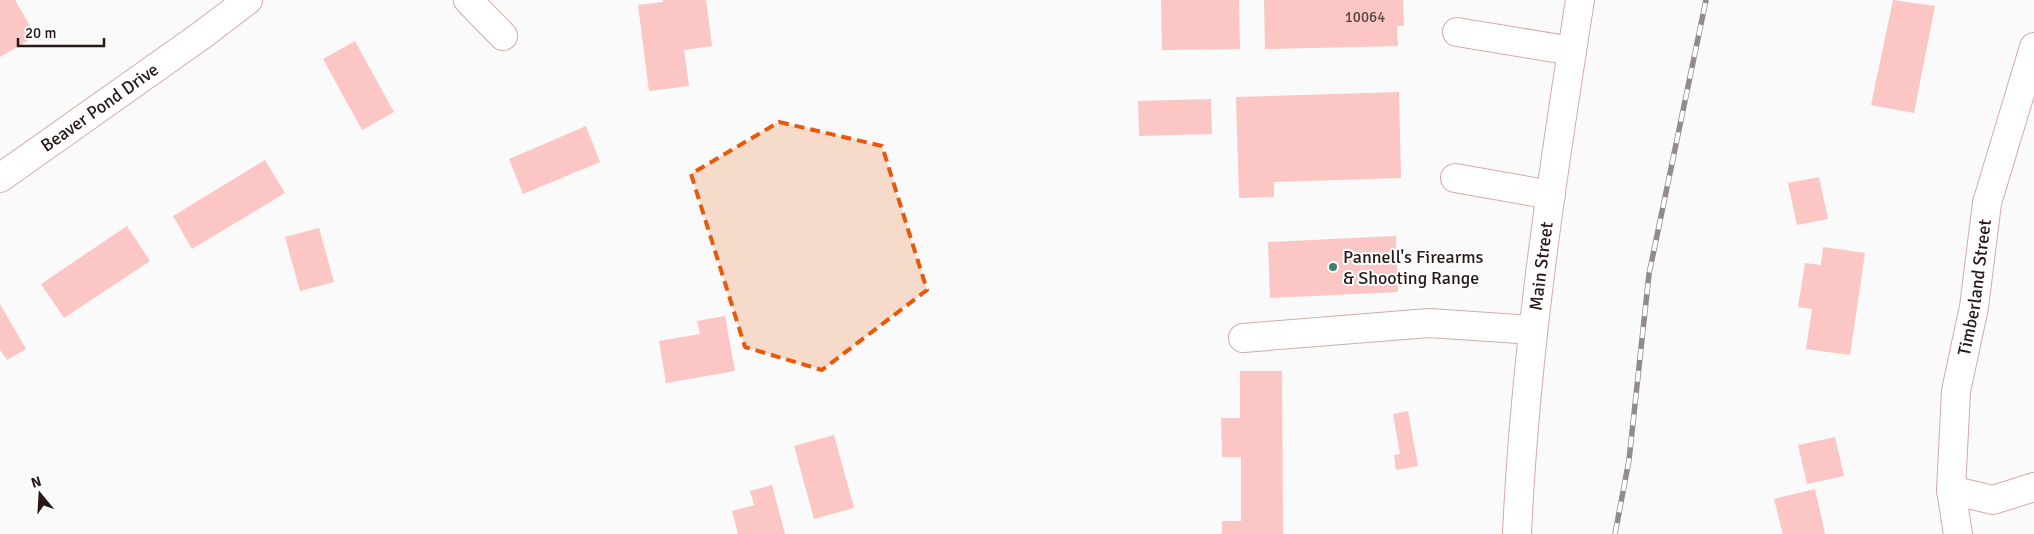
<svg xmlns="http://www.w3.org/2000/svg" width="2034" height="534" viewBox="0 0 2034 534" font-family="Signika,sans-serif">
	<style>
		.building { fill: #fbc6c3 }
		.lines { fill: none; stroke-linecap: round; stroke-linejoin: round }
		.minor-casing { stroke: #d4aaa7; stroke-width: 30 }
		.major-casing { stroke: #d4aaa7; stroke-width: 30 }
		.minor { stroke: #fff; stroke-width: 28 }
		.major { stroke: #fff; stroke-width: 28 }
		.rail-casing { stroke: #938b8b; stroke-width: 5.5 }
		.rail { stroke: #fff; stroke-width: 4; stroke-dasharray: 11; stroke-linecap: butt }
		.marked { fill: #e8590c; fill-opacity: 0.2; stroke: #e8590c; stroke-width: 4; stroke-dasharray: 10 6; stroke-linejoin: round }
		.poi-dot { fill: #41806e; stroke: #fff; stroke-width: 2 }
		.labels { text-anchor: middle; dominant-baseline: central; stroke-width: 4; stroke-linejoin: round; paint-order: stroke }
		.number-label { font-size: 15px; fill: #5d4443 }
		.street-label { font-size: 18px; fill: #281918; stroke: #fff }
		.poi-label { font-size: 18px; fill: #281918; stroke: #fff; text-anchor: start }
	</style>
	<rect width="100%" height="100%" fill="#fafafa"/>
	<path class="building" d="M0,0H15L36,36L0,57Z
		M663,0H706L712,46L684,50L689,86L649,91L638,5L663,2Z
		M1161,0H1239L1240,49L1162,50Z
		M1264,0H1403L1404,26H1397L1398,46L1265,49Z
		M1893,0L1935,6L1914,113L1871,105Z
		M355,41L394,112L362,130L323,59Z
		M1399,92L1401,178L1274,182V197L1239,198L1236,97Z
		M1211,99L1212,134L1139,136L1138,101Z
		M586,126L600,162L523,194L509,159Z
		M265,160L285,193L192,249L173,216Z
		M1819,177L1828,219L1797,225L1788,183Z
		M127,226L150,261L64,318L41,284Z
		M319,228L334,282L300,291L285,237Z
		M1396,236L1398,292L1270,298L1268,242Z
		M1823,247L1865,253L1850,355L1806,349L1812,309L1798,307L1805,263L1821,265Z
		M0,304L26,349L7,360L0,350Z
		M725,316L735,371L666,383L659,341L700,334L697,321Z
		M1240,371H1282L1283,534H1222V521H1241V457H1222L1221,418H1240Z
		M1408,411L1418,466L1396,470L1394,455L1400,454L1393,414Z
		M834,435L854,508L814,519L794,446Z
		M1835,437L1844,476L1807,484L1798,445Z
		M772,485L785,534H738L732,511L754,505L750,491Z
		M1815,489L1825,534H1783L1774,499Z"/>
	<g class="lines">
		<defs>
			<g id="minor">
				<path d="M468,0L503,36"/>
				<path d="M1457,32L1572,51"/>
				<path id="s1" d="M0,178L202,35L248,0"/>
				<path d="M1455,178L1551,195"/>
				<path d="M1243,338L1429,323L1533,330"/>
				<path d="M1951,490L1993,500L2034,487"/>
				<path id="s2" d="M1958,534L1951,490L1956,391L1974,307L1987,203L2034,47"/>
			</g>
			<g id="major">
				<path id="s3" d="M1517,534C1525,355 1552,177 1580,0"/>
			</g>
		</defs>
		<use href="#minor" class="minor-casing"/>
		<use href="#major" class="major-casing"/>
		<use href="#minor" class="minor"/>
		<use href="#major" class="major"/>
		<defs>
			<path id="rail" d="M1615,534L1629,460L1649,274L1706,0"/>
		</defs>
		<use href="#rail" class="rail-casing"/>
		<use href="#rail" class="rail"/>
	</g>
	<path class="marked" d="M779,122L882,146L927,290L822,370L745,347L691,174Z"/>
	<circle class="poi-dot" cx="1333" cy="267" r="5"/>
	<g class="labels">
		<g class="number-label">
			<text x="1365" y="17">10064</text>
		</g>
		<g class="street-label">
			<text stroke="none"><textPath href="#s1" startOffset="122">Beaver Pond Drive</textPath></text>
			<text stroke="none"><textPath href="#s3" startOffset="269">Main Street</textPath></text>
			<text stroke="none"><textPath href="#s2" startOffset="249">Timberland Street</textPath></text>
		</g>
		<g class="poi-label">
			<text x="1343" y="257">Pannell's Firearms<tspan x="1343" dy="21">&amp; Shooting Range</tspan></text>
		</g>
	</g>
	<g transform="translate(40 494) rotate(342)" stroke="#ffffff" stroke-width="4" paint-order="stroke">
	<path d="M0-4L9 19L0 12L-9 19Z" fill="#281918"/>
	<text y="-8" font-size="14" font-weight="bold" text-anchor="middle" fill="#281918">N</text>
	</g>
	<path d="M18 38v8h86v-8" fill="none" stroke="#281918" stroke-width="2.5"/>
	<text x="25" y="38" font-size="15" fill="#281918" stroke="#ffffff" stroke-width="4" paint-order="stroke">20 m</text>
</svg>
